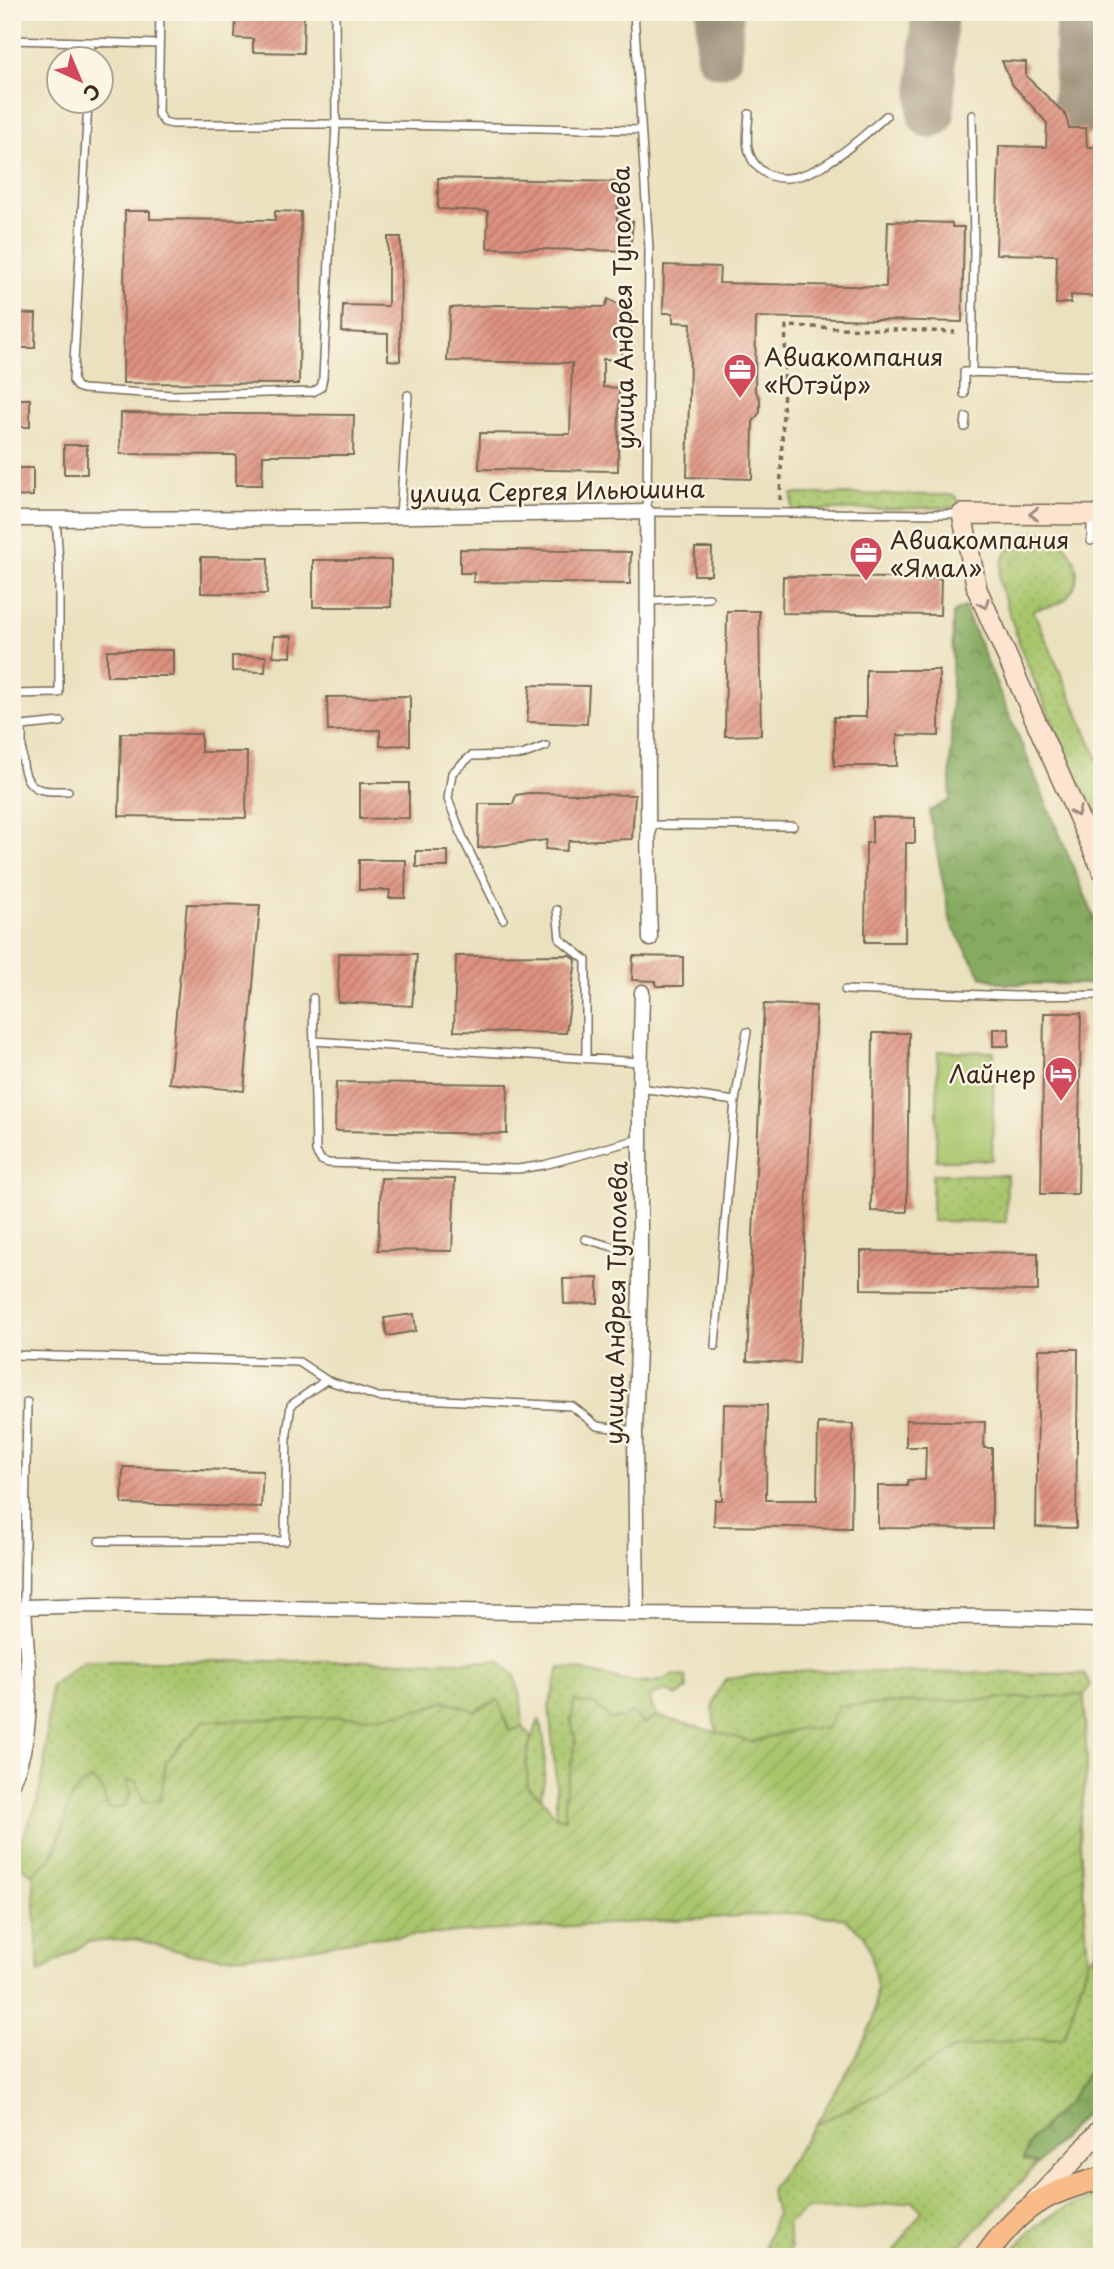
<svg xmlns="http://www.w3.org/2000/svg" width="1114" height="2269" viewBox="0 0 1114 2269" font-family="'Playpen Sans',sans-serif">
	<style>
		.grass { fill: url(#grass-dots); stroke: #727846; stroke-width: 2 }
		.forest { fill: url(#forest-crowns); stroke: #606a3f; stroke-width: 2 }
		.garden { fill: url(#garden-furrows); stroke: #727846; stroke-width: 2 }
		.pitch { fill: #a9c66d; stroke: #727846; stroke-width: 2 }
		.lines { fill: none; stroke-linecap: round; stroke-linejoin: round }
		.taxiway { stroke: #92866e; stroke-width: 47 }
		.building { fill: url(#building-hatch) }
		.lane-casing { stroke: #786a56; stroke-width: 10 }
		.street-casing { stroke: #786a56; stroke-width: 17 }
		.secondary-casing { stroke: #786a56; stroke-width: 22 }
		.primary-casing { stroke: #786a56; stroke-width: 24 }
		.path { stroke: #786a56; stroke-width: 3.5; stroke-dasharray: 5 5; stroke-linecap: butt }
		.lane { stroke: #fff; stroke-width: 7 }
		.street { stroke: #fff; stroke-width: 14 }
		.secondary { stroke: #fde4d0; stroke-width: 19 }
		.primary { stroke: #f9bc89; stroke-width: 21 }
		.oneway { stroke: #9c8777 }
		.labels { text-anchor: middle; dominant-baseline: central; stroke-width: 5; stroke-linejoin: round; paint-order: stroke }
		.street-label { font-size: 24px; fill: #3b2a1e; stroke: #fcf5e5 }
		.poi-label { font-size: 24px; fill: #3b2a1e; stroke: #fcf5e5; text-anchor: start }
	</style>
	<defs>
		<pattern id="grass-dots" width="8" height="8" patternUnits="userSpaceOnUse" patternTransform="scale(1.75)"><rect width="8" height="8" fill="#a9c66d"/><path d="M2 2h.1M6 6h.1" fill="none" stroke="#92aa5e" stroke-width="1.8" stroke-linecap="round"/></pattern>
		<pattern id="forest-crowns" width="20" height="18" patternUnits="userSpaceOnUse" patternTransform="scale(1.75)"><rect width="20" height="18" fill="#86ab60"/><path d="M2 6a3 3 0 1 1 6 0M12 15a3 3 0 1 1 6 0" fill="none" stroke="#6f8b4f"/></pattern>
		<pattern id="garden-furrows" width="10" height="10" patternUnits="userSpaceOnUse" patternTransform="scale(1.75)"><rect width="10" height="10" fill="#a9c66d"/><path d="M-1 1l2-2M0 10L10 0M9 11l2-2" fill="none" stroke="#92aa5e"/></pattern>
		<pattern id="building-hatch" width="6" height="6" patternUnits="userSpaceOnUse" patternTransform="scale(1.75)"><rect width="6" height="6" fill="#de9280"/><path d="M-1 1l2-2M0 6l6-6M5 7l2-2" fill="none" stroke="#b57768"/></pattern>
	</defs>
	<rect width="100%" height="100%" fill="#fcf5e5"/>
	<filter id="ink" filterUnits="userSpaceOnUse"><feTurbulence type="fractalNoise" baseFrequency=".0143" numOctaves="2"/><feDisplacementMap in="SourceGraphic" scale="14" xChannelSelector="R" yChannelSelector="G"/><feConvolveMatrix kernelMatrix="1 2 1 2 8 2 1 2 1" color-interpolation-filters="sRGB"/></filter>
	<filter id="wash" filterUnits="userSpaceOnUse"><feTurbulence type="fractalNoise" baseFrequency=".00686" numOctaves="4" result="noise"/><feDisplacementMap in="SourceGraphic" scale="28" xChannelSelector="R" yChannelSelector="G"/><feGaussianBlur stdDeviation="1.57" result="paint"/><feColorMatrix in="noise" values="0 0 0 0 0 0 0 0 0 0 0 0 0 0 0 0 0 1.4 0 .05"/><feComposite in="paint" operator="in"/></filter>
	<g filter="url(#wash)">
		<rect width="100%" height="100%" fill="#eae1be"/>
		<path class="grass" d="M792,494L954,495L960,503L959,507L792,511Z
			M1036,532C1066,534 1091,571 1068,596C1059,607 1045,607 1033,610L1102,768V835L1024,657L999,582C999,557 1011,538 1036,532Z
			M932,1174L1007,1175L1006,1222L932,1221Z
			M83,1661H499L515,1676L521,1701L523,1727L509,1731L498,1700L475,1711L446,1701L424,1709L166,1761L161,1800L144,1802L137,1782L127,1781L130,1795L125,1806L108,1809L102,1789L61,1831L51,1858L33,1874L12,1860L36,1806L44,1770L51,1686Z
			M560,1668C593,1667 643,1696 672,1675L686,1677L687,1689L677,1696L665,1690L650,1697L652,1707L658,1716L644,1724L622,1718L611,1719L593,1703L582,1704L576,1701L571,1720L576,1743L565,1795L566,1819L556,1817V1783L549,1705Z
			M783,1671L1084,1674L1090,1685L1084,1695L839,1706L826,1728L797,1729L752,1742L718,1733C709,1713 712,1695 727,1679Z
			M539,1720C548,1737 545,1778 541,1797L528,1788C524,1764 528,1742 539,1720Z
			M1096,1952L1101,2011L1099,2056L1069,2101L1032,2138L1023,2158L1037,2164L986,2220L948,2257H890L922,2211L913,2201L864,2208L808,2209L787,2223L791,2248L781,2257H776L765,2246L776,2214L770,2190L816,2124L887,2090L952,2049L1015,2040L1064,2038L1088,1961Z
			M1102,2198V2257H1008C1029,2226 1065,2202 1102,2198Z"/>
		<path class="forest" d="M964,607L1102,936V981L1089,984H1006L982,977L951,924L929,811L950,800L953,613Z
			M1102,1858V2092L1085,2114L1037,2164L1023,2159L1032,2138L1069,2101L1099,2055L1101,2011L1096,1952L1101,1913Z"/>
		<path class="garden" d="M1084,1695L1087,1769L1079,1827L1088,1961L1064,2038L1015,2040L952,2049L887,2090L816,2124L855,2058L873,2021L877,1987L871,1954L864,1935L843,1918L793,1913L368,1938L270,1955L223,1957L185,1953L136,1939L88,1942L39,1973L33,1874C38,1869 45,1865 50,1859C70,1835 58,1793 92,1779L102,1789L108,1809L125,1806L130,1795L127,1780L137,1782L144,1802L160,1800L166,1761L203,1721L381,1716L424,1709L446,1701L475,1711L498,1700L509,1731L523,1727L531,1736L526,1762L528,1788L541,1797L556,1817L565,1819V1795L576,1743L571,1720L575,1700L582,1704L593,1703L611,1719L622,1718L632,1712L644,1724L658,1716L752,1742L797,1729L826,1728L839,1706Z"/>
		<path class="pitch" d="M938,1051L994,1052L992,1160H936Z"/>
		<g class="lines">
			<path class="taxiway" d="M719,54L720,12
				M931,115L934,12
				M1076,115L1079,12"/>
		</g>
		<g id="blocks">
			<path class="building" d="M236,12H304L303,53L253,52V39L235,38Z
				M1002,61L1026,62V76L1065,114L1069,128H1086L1087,147H1102V297L1071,295V303L1056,304L1057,255L996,254L999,146L1046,147L1047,123L1011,83Z
				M438,178L619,182L617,221H633L630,251L487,248L488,211L438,209Z
				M125,211H150V219L275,220V211L301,212L299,384L123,383Z
				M888,221L952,223V227H964L962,322L756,317L755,390L760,399V412L753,422L752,479L687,477L691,323L673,322V313H663L664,265L720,267L719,283L886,287Z
				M388,237H401L400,361L388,360V334L342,332L343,305L388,306Z
				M608,299L631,312V330H622V360L603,359V387L619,388L618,471L479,469L480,433L570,434L572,363L447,361L450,308L497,305L605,307Z
				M12,313L36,314L35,348H12Z
				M12,399H30V427H12Z
				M121,413L354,415L353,455H263L262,485H236V455L120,454Z
				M64,445H87V474H64Z
				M12,468H33V496L12,497Z
				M695,548H712L711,575H694Z
				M460,549L631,552L630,584L473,582L474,573H460Z
				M201,557L268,558L267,594L201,593Z
				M313,560H391V607H313Z
				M783,576L941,579L940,615L782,613Z
				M727,611H759L761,735L725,736Z
				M274,636H292L291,657L273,656Z
				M107,650H173V676H107Z
				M232,656H266L265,672L232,671Z
				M866,670H939V736L897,735V766H834V717H866Z
				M530,685L589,686L587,724L527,722Z
				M410,696V745L380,746V730L328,731L327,697Z
				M121,733L201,734V752H247L246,818L119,816Z
				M360,783H409V818L360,819Z
				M529,793L635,795L632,839L569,841L566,851L545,849L547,840L478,848L479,804H513L516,795Z
				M872,817L915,818V843H906L905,942H865L866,843H872Z
				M416,851H448V867H416Z
				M359,860H406L405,898H389L390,890H359Z
				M187,904L260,905L244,1091L169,1083Z
				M339,953L417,954L412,1006L338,1002Z
				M570,955L576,960L566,1033L454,1031L456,956Z
				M633,956L683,957V986H656V981L632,980Z
				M764,1004L816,1006L799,1363L747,1361Z
				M1044,1013H1081L1078,1194H1041Z
				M993,1029H1009V1046H993Z
				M873,1033H909L907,1212L871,1211Z
				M336,1082L508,1084L507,1134L335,1131Z
				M381,1178L455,1179L452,1251L378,1250Z
				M861,1251L1038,1253V1291L861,1289Z
				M598,1278V1303L564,1304L563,1279Z
				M414,1314L416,1331L387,1336L384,1318Z
				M1039,1349H1078L1076,1528L1036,1527Z
				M724,1404L767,1405L766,1500H817L818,1423L853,1424L851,1528L714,1526L715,1500H722Z
				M906,1420L985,1422L984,1448H992V1529L878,1528V1486H907L908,1480H925L926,1447H906Z
				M123,1467L263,1471L261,1507L122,1504Z"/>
		</g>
	</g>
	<g filter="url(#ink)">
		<use href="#blocks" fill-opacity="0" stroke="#786a56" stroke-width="2"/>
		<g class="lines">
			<defs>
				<path id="lane" d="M335,12L336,124L641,130
					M634,12L649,249L647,512L961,514
					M12,40L159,44
					M90,60L91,42
					M88,102L73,381L77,387L83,389L172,395L313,392L321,387L323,378L336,124H172L164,122L158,114L160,12
					M749,114C747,135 743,156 761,170C797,200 859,140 886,116
					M972,115L974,247L972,373
					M964,394V372L1102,376
					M965,427L966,417
					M400,516L408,395
					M1091,517V541
					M648,601L709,598
					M12,694L59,693V562L56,518
					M61,722L22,726C23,744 17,782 39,789C47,792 59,791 68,791
					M648,825L793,826
					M557,910L560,939L586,960V1058
					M503,919L464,841L448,799L452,773L471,756L522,755L546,746
					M845,990L1015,996L1102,995
					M313,998L316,1152L321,1160L328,1163L518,1169L544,1165L639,1139
					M314,1041L640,1062
					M640,1088L735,1101
					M585,1239L628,1251L639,1248
					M715,1346L735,1101L747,1032
					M12,1355L299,1362L326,1380
					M99,1541H285L287,1433L291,1405L326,1380L378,1397L572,1406L597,1426L635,1431
					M12,1607H24L27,1402"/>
				<path id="street" d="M12,519L304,518L647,512C649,654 646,797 650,939
					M637,1614L635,1431L640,1290V1088L642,992
					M12,1783C38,1728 27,1666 24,1607L96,1605L637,1614L1002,1617L1102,1620"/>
				<path id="secondary" d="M1102,515L962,514L977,589L1102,870
					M1035,2201L1085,2148L1102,2127"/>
				<path id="primary" d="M985,2257C1020,2207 1043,2193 1102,2178"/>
			</defs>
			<use href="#lane" class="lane-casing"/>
			<use href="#street" class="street-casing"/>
			<use href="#secondary" class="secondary-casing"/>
			<use href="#primary" class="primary-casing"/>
			<path class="path" d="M780,500L786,326L955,332"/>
			<use href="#lane" class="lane"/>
			<use href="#street" class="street"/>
			<use href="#secondary" class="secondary"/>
			<use href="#primary" class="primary"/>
		</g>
		<defs><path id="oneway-chevron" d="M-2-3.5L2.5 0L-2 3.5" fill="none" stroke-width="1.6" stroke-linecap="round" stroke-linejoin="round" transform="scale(1.75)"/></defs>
		<g class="oneway">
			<use href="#oneway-chevron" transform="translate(1034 514) rotate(-179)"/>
			<use href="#oneway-chevron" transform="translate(984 604) rotate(66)"/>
			<use href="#oneway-chevron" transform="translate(1076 812) rotate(66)"/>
		</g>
	</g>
	<defs>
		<symbol id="office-pin" viewBox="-11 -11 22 30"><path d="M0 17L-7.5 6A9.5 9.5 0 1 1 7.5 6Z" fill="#d1495b" stroke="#fcf5e5"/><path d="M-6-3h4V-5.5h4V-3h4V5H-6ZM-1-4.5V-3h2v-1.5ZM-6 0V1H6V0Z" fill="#fff"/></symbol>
		<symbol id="hotel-pin" viewBox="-11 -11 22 30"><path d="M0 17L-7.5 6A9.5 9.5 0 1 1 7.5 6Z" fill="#d1495b" stroke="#fcf5e5"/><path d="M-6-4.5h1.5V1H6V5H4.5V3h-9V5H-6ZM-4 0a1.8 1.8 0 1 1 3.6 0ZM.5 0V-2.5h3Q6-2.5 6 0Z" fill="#fff"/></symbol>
	</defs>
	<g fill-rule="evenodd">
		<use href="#office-pin" x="721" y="351" width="38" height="52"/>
		<use href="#office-pin" x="847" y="534" width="38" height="52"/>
		<use href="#hotel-pin" x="1042" y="1054" width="38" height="52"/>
	</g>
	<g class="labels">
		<g class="street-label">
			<text transform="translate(622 308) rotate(-91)">улица Андрея Туполева</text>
			<text transform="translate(557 490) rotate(-1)">улица Сергея Ильюшина</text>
			<text transform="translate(615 1303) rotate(-89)">улица Андрея Туполева</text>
		</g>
		<g class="poi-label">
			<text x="764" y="356">Авиакомпания<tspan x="764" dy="28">«Ютэйр»</tspan></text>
			<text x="890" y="539">Авиакомпания<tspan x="890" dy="28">«Ямал»</tspan></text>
			<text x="1036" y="1073" text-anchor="end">Лайнер</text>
		</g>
	</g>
	<rect width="1114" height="2269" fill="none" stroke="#fcf5e5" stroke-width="42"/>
	<g transform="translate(80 80) rotate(136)"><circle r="33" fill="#fcf5e5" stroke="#afa495" stroke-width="2"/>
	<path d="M0-5L12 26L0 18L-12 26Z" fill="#d1495b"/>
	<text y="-10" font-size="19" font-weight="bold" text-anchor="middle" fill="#3b2a1e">С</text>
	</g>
</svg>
